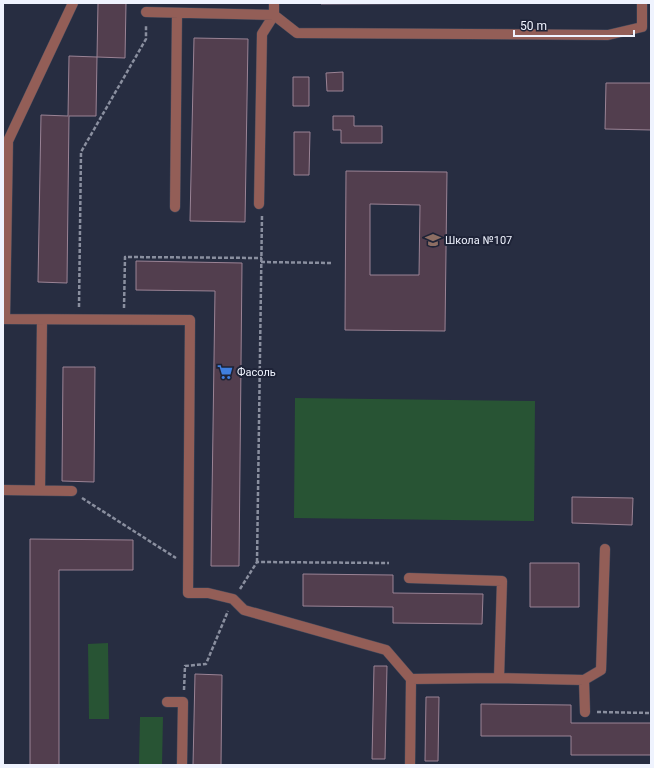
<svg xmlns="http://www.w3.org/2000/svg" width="654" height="768" viewBox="0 0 654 768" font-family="Roboto,sans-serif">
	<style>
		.green { fill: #285434 }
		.building { fill: #523e4e; stroke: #9a8395; fill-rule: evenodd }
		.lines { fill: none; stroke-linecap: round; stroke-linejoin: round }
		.minor-casing { stroke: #43495b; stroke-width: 11 }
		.path { stroke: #8a8f9f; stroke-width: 2.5; stroke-dasharray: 4 2; stroke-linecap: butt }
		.minor { stroke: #935e57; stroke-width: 10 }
		.labels { text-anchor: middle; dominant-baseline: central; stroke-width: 4; stroke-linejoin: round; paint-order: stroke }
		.poi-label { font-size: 11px; fill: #eff3fe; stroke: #1e2337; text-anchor: start }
	</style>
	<rect width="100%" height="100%" fill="#272d41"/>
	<path class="green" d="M295,398L535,401L534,521L294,518Z
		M108,643L109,719H89L88,644Z
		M140,717H163L162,765H139Z"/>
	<path class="building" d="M98,3H126L125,58L97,57L96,116H69L67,283L38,282L41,115L68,116L69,56L97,57Z
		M321,3H591L321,4Z
		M194,38L248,39L245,222L190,221Z
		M343,72V91H327L326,73Z
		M293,77H309V106H293Z
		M606,83H651V130L605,129Z
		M333,116H354V126H382V143H341V130H333Z
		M294,132H310L309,175H294Z
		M346,171L447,172L445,331L345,330ZM370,204L420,205L419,275H370Z
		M136,261L242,263L239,566H211L215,291L136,290Z
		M63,367H95L94,482L62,481Z
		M572,497L633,498L632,525L572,523Z
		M30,539L133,540V570H59V765H30Z
		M530,563H579V607H530Z
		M303,574L393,575V593L483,594L482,624L393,623V607L303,606Z
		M374,666H387L385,759H372Z
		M195,674L222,675L221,765H193Z
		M426,697H439L438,761H425Z
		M481,704L571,705V723H651V755H571V736H481Z"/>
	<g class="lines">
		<defs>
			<path id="minor" d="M274,3V15L297,33L608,35L642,27V3
				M146,12L274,15L262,34L259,204
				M175,207L177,13
				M3,319L190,320L188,593H208L233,599L244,610L386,650L411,679
				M5,319L8,141L73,3
				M3,490L72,491
				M40,490L42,320
				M409,578L502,581L499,678L411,679L410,765
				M499,678L584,680L585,712
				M584,680L601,670L605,549
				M167,702H183L182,765"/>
		</defs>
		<use href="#minor" class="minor-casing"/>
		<path class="path" d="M261,262L333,263
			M79,307L81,152L146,39V25
			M124,308L125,257L262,258
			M82,498L176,558
			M257,562L262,215
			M240,589L257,562L389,563
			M184,690L185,666L206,664L228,611
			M597,712L651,713"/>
		<use href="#minor" class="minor"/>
	</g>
	<defs>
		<symbol id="school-bare" viewBox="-9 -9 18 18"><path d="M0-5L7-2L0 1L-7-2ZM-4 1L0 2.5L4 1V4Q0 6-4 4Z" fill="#8d6e63" stroke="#1e2337" stroke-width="2.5" paint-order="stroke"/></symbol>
		<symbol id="supermarket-bare" viewBox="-9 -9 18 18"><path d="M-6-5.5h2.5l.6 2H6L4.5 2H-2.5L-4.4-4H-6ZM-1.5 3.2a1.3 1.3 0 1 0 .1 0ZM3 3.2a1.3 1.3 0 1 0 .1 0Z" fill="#3f7fe0" stroke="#1e2337" stroke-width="2.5" paint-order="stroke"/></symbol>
	</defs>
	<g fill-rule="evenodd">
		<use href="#school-bare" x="422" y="229" width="22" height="22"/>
		<use href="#supermarket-bare" x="214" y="361" width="22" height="22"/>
	</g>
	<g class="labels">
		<g class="poi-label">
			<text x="445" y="240">Школа №107</text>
			<text x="237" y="372">Фасоль</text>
		</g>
	</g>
	<rect width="654" height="768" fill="none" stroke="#eff3fe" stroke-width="8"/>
	<path d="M514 30v6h120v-6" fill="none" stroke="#eff3fe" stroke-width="2"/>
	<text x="520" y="30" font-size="12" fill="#eff3fe" stroke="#1e2337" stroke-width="3" paint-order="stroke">50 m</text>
</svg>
